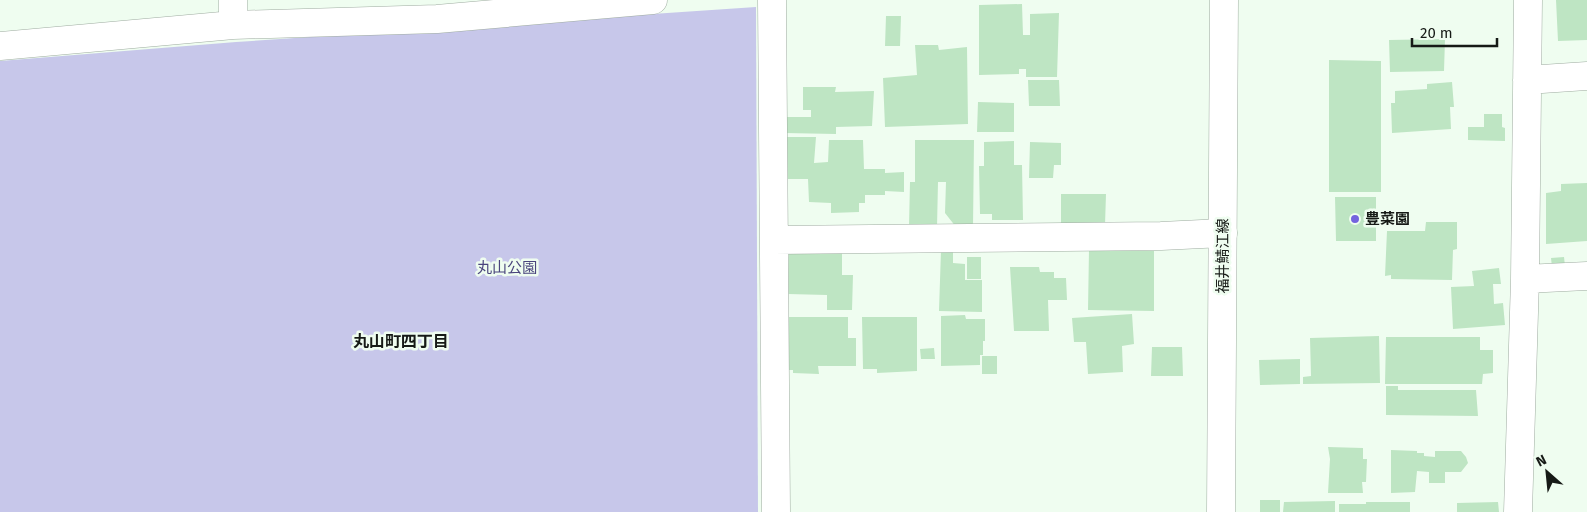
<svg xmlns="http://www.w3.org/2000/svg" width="1587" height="512" viewBox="0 0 1587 512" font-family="'Fira Sans','Noto Sans JP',sans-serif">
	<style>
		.green { fill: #c7c7ea }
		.building { fill: #bee5c3 }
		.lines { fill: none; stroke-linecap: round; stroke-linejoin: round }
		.minor-casing { stroke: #9faca1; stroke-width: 29 }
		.major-casing { stroke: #9faca1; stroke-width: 29 }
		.minor { stroke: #fff; stroke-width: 28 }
		.major { stroke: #fff; stroke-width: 28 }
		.poi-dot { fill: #7463de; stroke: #effdf0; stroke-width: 2 }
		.labels { text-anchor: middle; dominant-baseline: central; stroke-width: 5; stroke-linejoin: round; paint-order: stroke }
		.poi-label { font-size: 15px; font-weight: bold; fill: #161a16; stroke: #effdf0; text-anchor: start }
		.street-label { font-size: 15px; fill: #161a16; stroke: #effdf0 }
		.park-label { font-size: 15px; fill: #4a457d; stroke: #effdf0 }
		.neighbourhood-label { font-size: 16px; font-weight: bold; fill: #161a16; stroke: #effdf0 }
	</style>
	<rect width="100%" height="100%" fill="#effdf0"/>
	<path class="green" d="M756,7L758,512H0V61L236,42Z"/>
	<path class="building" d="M1556,0H1587V40L1558,41Z
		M1022,4L1023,35H1030V14L1059,13L1057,77H1026V69H1019V74L979,75V5Z
		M886,16H901L900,46H885Z
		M1445,39L1444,71L1390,72L1389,40Z
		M915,45H938L939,50L967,47L968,124L885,127L883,78L917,75Z
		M1329,60L1381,61V192H1329Z
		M1028,80H1059L1060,106H1029Z
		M1452,82L1454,107H1450L1451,129L1392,133L1391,103H1395V91L1427,89V84Z
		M803,87H836L835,92L874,91L872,126L836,127V134L784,133V117H811V110H803Z
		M978,102L1014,103V132H977Z
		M1484,114H1502V127L1505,128V141L1468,140V127H1484Z
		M785,137H816L814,163L828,162L829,140H863L864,169H885V173L904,172V192L885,191V195H865V203H859V212L831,213V203L809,202L808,179H787Z
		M915,140H974L973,227H956L945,213L946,182H938L937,227H909L910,182H915Z
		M1014,141V165H1022L1023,220H992V214H980L979,166H984V142Z
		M1030,142L1061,143V165H1054L1053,178H1029Z
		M1587,183V241L1546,244V193L1561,191V184Z
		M1061,194H1106L1105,225H1061Z
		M1335,197H1376V241H1336Z
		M1426,222H1457V249L1453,250L1452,280L1391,279V275L1385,276L1387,231H1425Z
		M941,250H953V263L965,264V280H982V312L939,311Z
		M1089,250L1154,251V311L1088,310Z
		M789,251L842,253V275H853L852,310H827V295L788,294Z
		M967,257H981V279H967Z
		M1564,257L1565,266L1552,267L1551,258Z
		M1010,267H1039L1040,272H1054V278H1066L1067,300H1048L1049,331H1014Z
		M1499,268L1501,284H1493L1494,304L1503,303L1505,325L1453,329L1451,287L1474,286L1472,271Z
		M1132,314L1134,344L1122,346L1123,372L1088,374L1086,342H1074L1072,318Z
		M965,315L966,319H985V341H983V355H980V365L941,366V316Z
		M787,317H848V338H856V366H818L819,374L793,373V370H787Z
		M862,317H917V371L877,373V369H863Z
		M1379,336L1380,383L1303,384V377L1311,376L1310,338Z
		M1386,337H1480V350H1493V373L1483,374L1482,384H1385Z
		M1152,347H1182L1183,376H1151Z
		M934,348L935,359H921L920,349Z
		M982,356H997V374H982Z
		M1300,359V384L1260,385L1259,360Z
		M1386,386H1398V390H1476L1478,416L1386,415Z
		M1328,447L1363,448V459H1367L1366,482H1362L1363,493H1328L1330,459Z
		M1391,450L1417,451V453H1424V456L1435,457V451H1461L1466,457L1468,463L1461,472H1445V483H1429V472L1417,471L1415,492L1391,493Z
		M1260,500H1280V512H1260Z
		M1335,501V512H1283L1284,502Z
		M1366,502H1410V512H1339V504H1366Z
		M1498,502L1499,512H1457V503Z"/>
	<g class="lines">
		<defs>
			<path id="minor" d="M233,0V25
				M772,0L776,512
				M0,46L233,25L437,19L653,0
				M1527,80L1587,76
				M774,240L1161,236L1223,233
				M1525,279L1587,276
				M1518,512L1525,279L1528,0"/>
			<path id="major" d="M1221,512L1224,0"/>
		</defs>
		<use href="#minor" class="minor-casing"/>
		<use href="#major" class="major-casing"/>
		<use href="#minor" class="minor"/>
		<use href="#major" class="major"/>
	</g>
	<circle class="poi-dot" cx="1355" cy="219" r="5"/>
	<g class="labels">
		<g class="poi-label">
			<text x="1365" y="219">豊菜園</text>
		</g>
		<g class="street-label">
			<text transform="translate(1223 256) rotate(-90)">福井鯖江線</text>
		</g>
		<g class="park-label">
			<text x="507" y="268">丸山公園</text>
		</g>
		<g class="neighbourhood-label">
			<text x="401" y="341">丸山町四丁目</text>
		</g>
	</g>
	<g transform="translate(1547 472) rotate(333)" stroke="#effdf0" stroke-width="4" paint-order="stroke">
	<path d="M0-4L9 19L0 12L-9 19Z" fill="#161a16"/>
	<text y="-8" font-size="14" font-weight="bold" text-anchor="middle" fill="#161a16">N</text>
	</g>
	<path d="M1412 38v8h85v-8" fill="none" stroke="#161a16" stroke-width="2.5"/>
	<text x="1420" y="38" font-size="15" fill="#161a16" stroke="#effdf0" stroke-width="4" paint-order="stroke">20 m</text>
</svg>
